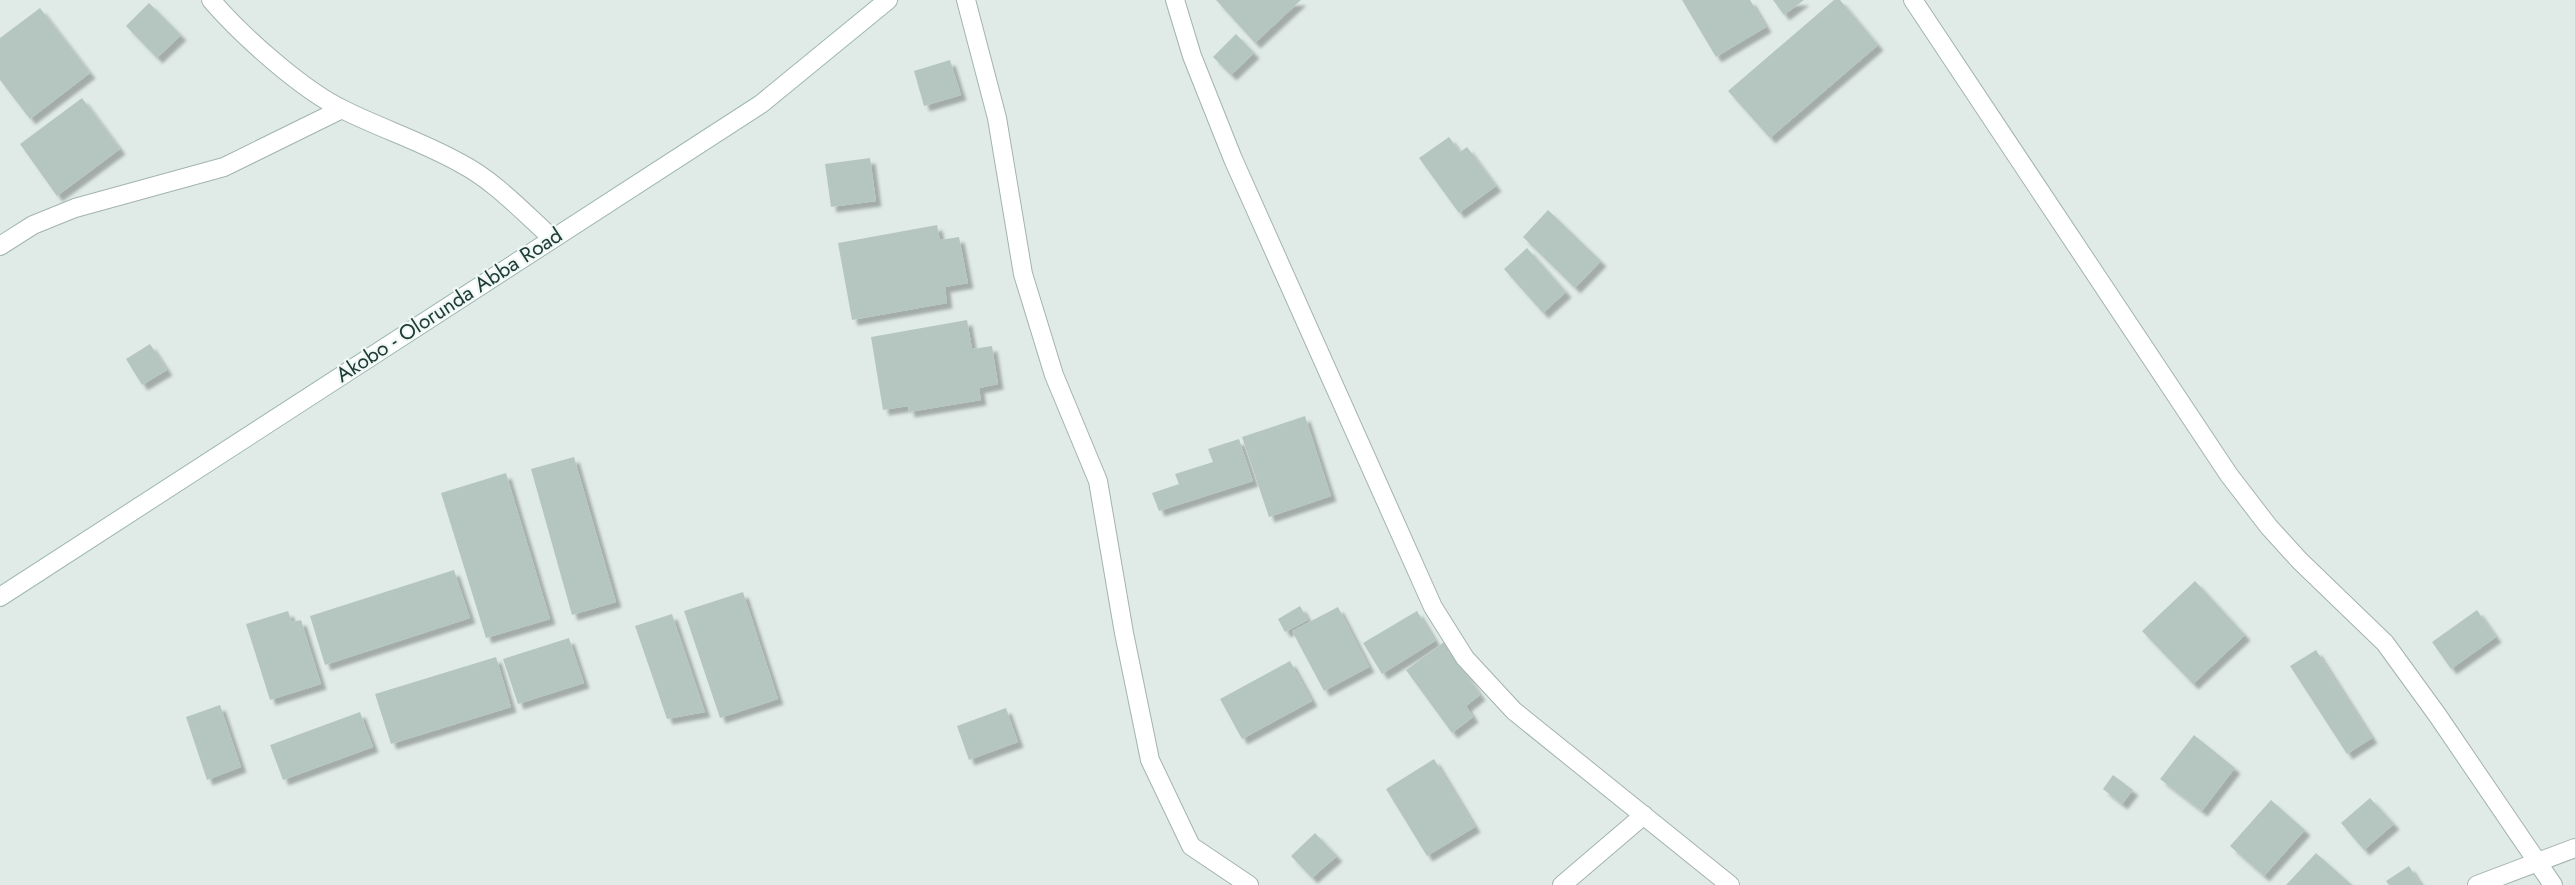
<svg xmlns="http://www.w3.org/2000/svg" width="2575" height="885" viewBox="0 0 2575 885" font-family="Jost,sans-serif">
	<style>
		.building { fill: #b5c6c1; filter: url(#shadow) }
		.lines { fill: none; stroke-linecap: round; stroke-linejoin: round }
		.street-casing { stroke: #a3b3af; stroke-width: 20 }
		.secondary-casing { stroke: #9eb7b1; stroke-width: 20 }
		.street { stroke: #fff; stroke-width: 18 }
		.secondary { stroke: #fff; stroke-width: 18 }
		.labels { text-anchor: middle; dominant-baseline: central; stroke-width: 4.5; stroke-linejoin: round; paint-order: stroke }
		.street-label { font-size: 21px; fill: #203c37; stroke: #f0f8f5 }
	</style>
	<defs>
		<filter id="shadow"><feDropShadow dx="5.5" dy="5.5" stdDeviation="1.5" flood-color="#0004"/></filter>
	</defs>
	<rect width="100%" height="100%" fill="#e0ebe7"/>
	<path class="building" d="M1216,0H1301L1255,43Z
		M1682,0H1750L1766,27L1716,57Z
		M1773,0H1804L1784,15Z
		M1834,0H1840L1878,45L1770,138L1728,91Z
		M149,3L181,35L157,58L126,26Z
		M40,8L90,73L30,119L0,80V38Z
		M1236,34L1254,53L1231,75L1213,57Z
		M950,60L961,95L924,106L914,71Z
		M82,98L120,149L57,196L20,144Z
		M1449,137L1460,152L1467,147L1496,186L1459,213L1419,158Z
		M870,158L876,201L831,207L825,164Z
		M1548,210L1601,261L1575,288L1523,237Z
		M937,225L940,240L959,237L968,283L945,287L947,303L852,320L838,243Z
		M1527,248L1566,292L1543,313L1504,269Z
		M967,320L972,349L992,346L998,384L979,388L981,400L909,412L908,406L883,410L871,337Z
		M150,344L167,370L142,385L126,359Z
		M1305,416L1331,496L1269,517L1242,437Z
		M1239,439L1253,481L1159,511L1152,493L1179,484L1175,474L1213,462L1208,449Z
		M574,457L616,602L572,615L531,469Z
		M506,473L550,619L486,638L441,493Z
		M454,570L470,618L325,665L310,616Z
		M2195,581L2245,635L2193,684L2142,631Z
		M743,592L778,699L720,718L684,611Z
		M1300,606L1308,620L1285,632L1278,619Z
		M1338,607L1369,667L1324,691L1292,631Z
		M2477,610L2496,637L2451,669L2432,642Z
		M288,611L292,622L301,620L321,684L270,700L246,624Z
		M1417,611L1435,641L1382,674L1363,643Z
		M672,614L705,712L667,719L635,626Z
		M569,638L584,683L518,704L503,659Z
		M1444,642L1480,695L1466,706L1473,717L1452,733L1406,670Z
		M2316,650L2372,738L2347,754L2290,666Z
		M496,657L511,707L391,744L375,694Z
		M1290,661L1312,701L1242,739L1220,699Z
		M220,705L241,767L207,780L186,717Z
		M1006,708L1018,742L969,760L957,726Z
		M360,712L373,747L283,780L270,745Z
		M2194,735L2235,768L2202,811L2160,779Z
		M1434,759L1475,827L1427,856L1386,789Z
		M2113,775L2133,790L2122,804L2103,789Z
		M2370,798L2394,824L2364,850L2341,823Z
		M2271,800L2305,830L2264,876L2230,846Z
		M1315,833L1337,856L1312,878L1291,856Z
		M2316,853L2352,885H2286Z
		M2409,866L2421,885H2389L2386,881Z"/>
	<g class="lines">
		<defs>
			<path id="street" d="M211,0C241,35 302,90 344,110C382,129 423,142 460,163C495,181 523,212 552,238
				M966,0L997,118L1023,274L1054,375L1098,481L1124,633L1150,760L1191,846L1249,885
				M1175,0L1192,56L1233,159L1433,607L1465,658L1514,711L1730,885
				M1913,0L2229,475L2269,527L2300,561L2385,643L2438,716L2553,885
				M0,246L33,225L75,208L224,167L342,109
				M1562,885L1644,815
				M2477,885L2575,848"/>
			<path id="secondary" d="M0,597L761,104L888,0"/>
		</defs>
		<use href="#street" class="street-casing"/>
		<use href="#secondary" class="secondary-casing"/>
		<use href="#street" class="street"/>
		<use href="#secondary" class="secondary"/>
	</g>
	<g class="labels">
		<g class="street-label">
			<text transform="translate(449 305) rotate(-33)">Akobo - Olorunda Abba Road</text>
		</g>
	</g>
</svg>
